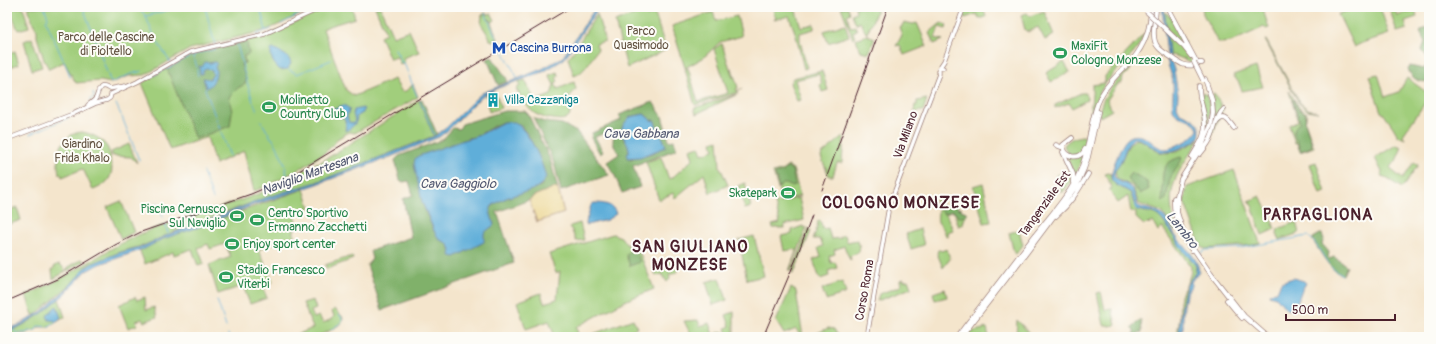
<svg xmlns="http://www.w3.org/2000/svg" width="1436" height="344" viewBox="0 0 1436 344" font-family="Pangolin,sans-serif">
	<style>
		.green { fill: #a1ce7b; stroke: #767653 }
		.forest { fill: #80b16b; stroke: #65684b; fill-rule: evenodd }
		.sand { fill: #eeda9e; stroke: #9c7c64 }
		.water { fill: #5faed9; stroke: #546682 }
		.lines { fill: none; stroke-linecap: round; stroke-linejoin: round }
		.stream { stroke: #5faed9; stroke-width: 1 }
		.major-casing { stroke: #9f827c; stroke-width: 5 }
		.highway-casing { stroke: #9f827c; stroke-width: 5.5 }
		.major { stroke: #fff; stroke-width: 3.5 }
		.highway { stroke: #fff; stroke-width: 4 }
		.rail { stroke: #4a1f2b; stroke-width: 1 }
		.highway-bridge-casing { stroke: #9f827c; stroke-width: 5.5; stroke-linecap: butt }
		.highway-bridge { stroke: #fff; stroke-width: 4 }
		.labels { text-anchor: middle; dominant-baseline: central; stroke-width: 4; stroke-linejoin: round; paint-order: stroke }
		.park-label { font-size: 12px; fill: #645443; stroke: #fdfcf7 }
		.leisure-label { font-size: 12px; fill: #27864d; stroke: #fdfcf7; text-anchor: start }
		.transit-label { font-size: 12px; fill: #164399; stroke: #fdfcf7; text-anchor: start }
		.culture-label { font-size: 12px; fill: #0d838f; stroke: #fdfcf7; text-anchor: start }
		.street-label { font-size: 12px; fill: #4a1f2b; stroke: #fdfcf7 }
		.water-label { font-size: 13px; font-style: italic; fill: #525871; stroke: #fdfcf7 }
		.district-label { font-size: 16px; font-weight: bold; letter-spacing: 1px; fill: #4a1f2b; stroke: #fdfcf7 }
	</style>
	<rect width="100%" height="100%" fill="#fdfcf7"/>
	<filter id="ink" filterUnits="userSpaceOnUse"><feTurbulence type="fractalNoise" baseFrequency=".025" numOctaves="2"/><feDisplacementMap in="SourceGraphic" scale="8" xChannelSelector="R" yChannelSelector="G"/><feConvolveMatrix kernelMatrix="1 2 1 2 8 2 1 2 1" color-interpolation-filters="sRGB"/></filter>
	<filter id="wash" filterUnits="userSpaceOnUse"><feTurbulence type="fractalNoise" baseFrequency=".012" numOctaves="4" result="noise"/><feDisplacementMap in="SourceGraphic" scale="16" xChannelSelector="R" yChannelSelector="G"/><feGaussianBlur stdDeviation="0.9" result="paint"/><feColorMatrix in="noise" values="0 0 0 0 0 0 0 0 0 0 0 0 0 0 0 0 0 1.4 0 .05"/><feComposite in="paint" operator="in"/></filter>
	<g filter="url(#wash)">
		<rect width="100%" height="100%" fill="#f4e5cc"/>
		<path class="green" d="M9,7H23L29,27L18,30Z
			M28,7H317L267,30L190,49L145,75L129,76L111,83L100,81L76,83L64,62L49,69L44,60L37,37V30L33,23Z
			M327,7H352L355,18L329,26L323,29L346,90L354,96L394,79L402,92L408,90L413,84L418,97L355,133L349,132L337,139C331,155 271,185 254,191L244,151L215,164L207,137L170,150L142,83L194,53L266,36Z
			M375,7H380L393,36L409,30L419,52L403,58L405,62L400,65L397,57L390,59L380,36L386,33Z
			M773,7H787L796,11L801,27L814,24V29L800,33V41L807,68L804,69L796,35L789,16L774,20L776,17L774,15Z
			M841,7H848L850,13L847,15L850,26L852,27L855,26L857,30L853,32L855,38L853,39Z
			M855,7H877L875,15L867,33L869,35L866,33L860,22L856,24L852,14L856,12Z
			M965,7H983L986,17L979,19L977,14L965,18L963,13Z
			M1202,7H1252L1254,10L1262,7L1269,28L1266,29L1264,27L1231,42L1221,43L1217,41L1203,14Z
			M1356,7H1380L1389,34L1362,43L1354,47L1338,14Z
			M1389,7H1394L1397,16L1415,9V7H1422L1419,10H1415L1417,17L1405,21L1407,29L1397,32Z
			M643,11L647,16L655,14L666,50L627,68L615,22Z
			M1044,11L1054,35L1045,40L1038,27L1028,32L1025,30L1021,15L1027,13L1030,16Z
			M1164,11L1172,18L1171,21L1173,20L1185,43L1182,45C1168,31 1166,31 1164,11Z
			M713,12L716,21L737,16L742,36L720,42L703,58L685,68L672,26Z
			M486,13L487,15L491,13L495,20L491,22L489,18L498,39L492,41L489,39L490,38L481,24L482,15Z
			M597,14L605,41L596,44L598,49C592,57 585,73 574,76L568,58L573,52Z
			M904,22L913,24L917,23L927,46L904,55L900,45L896,46L902,35L899,27L902,26Z
			M941,23L947,25L946,29L939,27L935,38L943,40L934,44L929,33Z
			M845,24L849,36L828,43L824,31Z
			M1145,33C1142,39 1140,45 1136,50C1130,58 1123,64 1116,71C1104,83 1095,99 1091,115C1090,105 1093,95 1092,85L1105,83V76Z
			M1167,33L1183,48L1192,62L1190,63L1184,60L1185,58L1183,59L1176,56L1169,55Z
			M867,35L875,38L869,53L861,51L856,39Z
			M32,38L42,67L32,70L24,41Z
			M1265,40H1266L1300,103L1308,109L1318,112L1307,110L1299,103Z
			M721,44H722L733,78L731,68H732L738,88L736,89L737,91L742,89L736,93L695,105L685,69L688,68L698,102L728,93L714,49Z
			M15,51L19,64L7,68V54Z
			M1064,62L1070,72L1051,82L1046,73Z
			M1256,67L1263,87L1242,91L1239,83L1233,75Z
			M1129,68L1130,70L1123,77L1122,83L1118,84L1107,100L1112,110L1100,117C1097,100 1118,79 1129,68Z
			M822,71L828,90L822,92L820,85L822,84L819,74L795,80L801,100L797,101L790,83L793,78Z
			M557,72L559,76L556,78L558,81L555,84L558,89L574,82L576,89L571,95L569,98L570,115C565,121 560,120 553,119C531,117 527,106 516,89L520,86L518,82L525,80L535,101L551,95L554,85L549,75Z
			M1378,74L1385,97L1399,92L1407,78L1429,94V97L1403,135L1405,139L1398,136L1393,127L1383,113L1381,112L1369,76Z
			M1289,91L1300,109L1307,113L1305,122L1314,147L1300,152L1297,143H1295L1289,125L1298,121Z
			M491,92L493,97L497,96L501,108L489,112L487,104L495,101L494,99L489,101L485,95Z
			M1081,93H1086L1087,100L1072,108L1069,103L1055,108V105Z
			M1201,93L1207,95C1211,106 1210,119 1206,130Z
			M1213,93L1215,94L1223,109L1212,135L1207,142L1212,127Z
			M738,94L696,114L694,108Z
			M927,99L923,111L914,112L915,105H917V101Z
			M419,100L434,136L314,183L262,199L171,233L145,245L124,251L88,265L71,284L35,315H33L26,295C70,278 106,247 150,230C189,215 229,206 268,190C286,182 302,171 318,162L319,163L329,157Z
			M81,132C93,133 107,141 110,154C111,157 110,162 111,166L112,167C112,180 104,186 93,190L83,169L62,177L61,174H59C56,157 59,135 81,132Z
			M844,136L842,163H837L833,176H829L821,157L822,154Z
			M1082,136L1087,137L1084,150L1080,155H1069L1064,146C1067,140 1075,137 1082,136Z
			M1200,139C1178,172 1162,189 1177,230L1175,231L1162,212L1139,204L1132,186L1117,179L1115,171C1123,163 1125,146 1133,141C1142,135 1151,150 1160,152C1173,156 1189,145 1200,139Z
			M718,140L720,167L728,185L710,193L704,174L675,198L673,193L659,200L646,162L661,157L669,179L673,177L693,159L690,149L699,146L702,154L714,150L712,142Z
			M129,144L137,163L131,157L113,156L111,152Z
			M1396,145L1402,147L1396,161L1390,167L1395,173L1403,179L1414,162L1418,165L1402,188L1381,175L1382,172L1375,158Z
			M1066,154L1068,156L1084,154L1075,177Z
			M1316,162L1326,192L1320,194L1310,164Z
			M788,166L793,169L800,196L782,201L773,173L783,170Z
			M1234,170L1260,243L1253,245L1205,249L1201,247L1184,201L1187,187Z
			M1069,172L1071,181L1063,192H1062L1056,175Z
			M1109,173L1111,174V179L1115,184L1131,193C1134,207 1135,210 1150,213C1153,213 1155,214 1158,216C1169,226 1175,241 1185,253C1188,257 1192,260 1195,264C1199,273 1189,279 1186,286C1183,294 1178,329 1180,337H1179C1177,331 1178,328 1179,322C1181,312 1178,304 1182,293C1185,285 1192,276 1191,267L1162,227L1158,231L1153,222L1144,225L1136,218V212H1131L1128,196L1118,203L1109,190L1112,188L1105,174Z
			M745,183L751,207L745,209L738,186Z
			M983,183L991,222L984,223L973,186Z
			M304,189L310,208L294,213L297,227L294,230V236L260,249L258,248L273,282L262,286L267,298L250,304L243,286L218,294L209,265L231,257L225,244L210,249L208,244L198,248L204,264L198,266L192,249L174,255L173,252L145,264L139,249L163,239Z
			M1260,196L1268,210L1275,229L1262,235L1251,202L1249,201Z
			M799,198L804,220L784,225V228H773L772,225L780,223L775,203Z
			M936,198L941,205H943L944,208L957,204L958,209L961,208V210L966,212L967,215L964,216L965,220L962,221L963,224L958,226L955,212H953L952,211L946,214L953,230L947,232L948,235L946,236L944,230L938,222C937,218 938,214 938,211C938,205 934,205 936,198Z
			M121,201L134,232L121,239L107,207Z
			M17,207L21,220L7,225V211Z
			M820,220L823,229L828,228L831,239L841,238V236L845,235L847,242L857,240L858,245H860L859,252L850,256L851,260H850L844,246L834,250L835,254L829,256L831,263L835,262L837,268L828,271L829,276L820,279L813,260L821,257L818,248L823,246L820,239H813C815,235 818,225 818,221Z
			M1296,222L1299,233L1279,240L1277,233L1278,229Z
			M580,223L584,240L576,241L570,226Z
			M803,226L804,228L807,227L790,272L789,271L797,249L784,251L781,236L792,234V230Z
			M809,228L811,231L794,273H792Z
			M920,229L924,245L911,249L906,234Z
			M1019,230L1023,245L1016,254L1014,253L1009,233Z
			M613,234L621,237L626,244L639,251L654,289L627,300L576,327L579,337H555L549,321L526,329L517,302L541,293L544,303L557,299L560,271L556,273L549,254Z
			M754,236L764,276L747,280L739,240Z
			M947,249L950,259L943,268L937,253L938,250H940L941,251Z
			M352,256L353,259L327,269L325,265Z
			M82,259L84,261L53,279L52,270L56,265L60,264L66,271L68,269L67,268Z
			M671,260L678,271L673,274H669L670,279L667,282L662,274L656,276L653,267Z
			M720,278L727,300L713,305L706,282Z
			M904,279V281L908,280L911,288L877,301L879,294L901,286L900,280Z
			M842,282L846,293L826,300L822,289Z
			M791,288L796,291L803,337H801L796,329L784,334L776,321Z
			M945,289L947,297L935,300L933,293Z
			M1101,292L1105,310L1112,309L1116,325L1109,326L1108,325H1104L1097,293Z
			M135,297L137,300L145,297L146,310L154,307L157,317L144,322L142,319L136,321L137,325L128,328L119,305Z
			M59,299L65,317L49,327H39L34,331H30L27,334C19,333 15,337 7,337V332C27,325 43,313 59,299Z
			M313,300L316,309L311,311L314,318L319,316L323,323L332,319L334,316L332,311L335,309L343,317L342,323L331,330L316,337H291L313,328L303,303Z
			M734,312V337H729L726,328L730,326L726,315Z
			M633,319L637,328L615,337H585Z
			M698,320L700,326L709,323L713,335L723,331L725,337H699L701,336L700,334H697L692,337L684,321Z
			M1017,320L1033,337H1016Z
			M828,328L834,329L839,337H809Z
			M987,328L989,337H966L971,332Z"/>
		<path class="forest" d="M1429,27V60L1422,50L1425,42L1420,32L1422,30Z
			M247,42L249,54L244,56L245,63L241,64L246,79L245,84L238,88L229,97L232,112L230,126L195,139L167,69L193,54Z
			M492,57L507,79V82L498,85L487,59Z
			M1429,64V81C1420,84 1410,78 1408,68L1410,66L1423,69Z
			M422,99L437,134L434,136L419,100Z
			M1293,99L1298,109L1306,114L1305,122L1312,144L1311,147L1301,151C1298,139 1287,133 1300,122L1292,100Z
			M653,102L662,116L669,141L674,140L677,149L633,166L640,187L622,193L615,176L607,162L619,154C615,147 611,143 614,136L612,130L595,137L603,152L600,154L591,138L592,133L621,120L619,115ZM644,114L651,120H653L657,126L658,133L663,138L665,144C656,155 642,155 630,159L628,144L623,138V126L630,117Z
			M504,111H525L528,114L550,159L558,189L553,188L534,196L529,200L497,212L514,263L382,310L367,265L372,259L370,251L411,237L403,199L413,195L409,181L403,182L400,180L395,160L399,156L441,140L444,138L453,128L459,129L462,124ZM504,122L520,125L528,135L536,151L542,185C528,192 496,197 489,211L494,225L484,232L483,236L469,249L455,257L447,243L435,233L426,213L414,164L449,145L456,144L468,138L475,137L494,126Z
			M533,117C544,124 551,122 562,124C567,126 572,130 577,132L609,175L561,191L554,163Z
			M1181,157L1182,158L1181,161L1170,179L1166,199L1163,202L1162,201C1165,181 1155,164 1181,157Z
			M786,168H789L792,170L795,185L793,187L786,184H783L779,188L775,174L783,172Z
			M1131,173L1136,175L1147,182L1149,189L1140,194L1127,178Z
			M957,204L958,209L961,208V210L966,212L967,215L963,217H959L955,212H953V211L944,214L940,209L942,208Z
			M1320,234H1322L1324,239L1322,244L1329,252L1328,258L1329,259L1334,257L1347,266L1343,275C1331,273 1320,251 1313,241V238Z
			M631,249L637,253L640,262L630,266L626,255Z
			M1141,320L1142,332L1138,333L1139,337H1135L1134,331L1131,328Z"/>
		<path class="sand" d="M553,188L558,189L564,213L537,222L529,200L534,196Z"/>
		<path class="water" d="M596,7H599L564,59L543,72L498,88L482,96L448,130L439,137L390,157L315,185L253,205L199,227L163,239L144,249L100,264L86,271L66,293L41,314L19,327L7,331V329L19,325L41,312L67,289L84,269L91,264L118,253L144,246L170,234L205,222L262,199L317,182L435,136L446,128L473,101L482,93L542,69L563,57Z
			M1162,7H1164L1169,54L1174,70L1178,95L1177,107L1180,113C1189,117 1201,120 1200,132C1200,136 1199,138 1196,140C1193,143 1189,144 1185,146C1179,149 1171,152 1165,152C1153,152 1147,139 1134,138C1126,144 1125,153 1121,161C1118,167 1114,169 1114,176C1118,183 1125,182 1130,187C1135,191 1136,200 1138,206C1144,209 1152,209 1159,213C1167,217 1170,227 1175,235C1183,246 1198,257 1199,271L1191,282C1192,287 1188,289 1187,293C1183,304 1183,317 1183,328L1181,331L1184,337H1180C1178,329 1183,293 1187,285C1189,280 1195,276 1196,269C1197,262 1188,258 1184,252C1177,243 1166,221 1157,215C1151,211 1142,212 1136,209L1131,193L1115,184L1111,179C1112,169 1115,161 1119,153C1125,137 1133,130 1149,140C1154,144 1158,148 1165,149C1171,149 1177,145 1182,143C1188,141 1194,136 1198,130C1193,115 1180,121 1174,112C1171,107 1174,90 1173,84C1173,75 1167,66 1167,57C1165,40 1164,24 1162,7Z
			M273,49C281,53 288,54 291,63L288,69L280,70C274,64 270,59 271,50Z
			M205,62L209,63L215,62L217,64L215,66C218,74 214,85 206,88L203,78L210,79L213,74L212,71L207,68L204,69L202,74H200L199,66L202,67Z
			M344,105L350,109L347,116L349,122L353,123L355,121L353,114L354,110L363,108L364,110L363,113L357,116C357,124 352,128 345,131L346,124L344,118L338,117L332,111L333,108L337,109L340,106Z
			M644,114L651,120L655,121L658,133L663,138L666,147L640,157L627,158V154L629,153C630,136 611,136 630,117Z
			M504,122H515C530,133 542,160 546,178C539,190 528,191 515,195C507,197 499,201 492,206L490,211L494,225L484,233V242L455,257L450,256L451,249L447,243L440,240L435,233L422,202L414,164L415,159L418,156C437,150 455,142 474,137C484,134 494,126 504,122Z
			M594,203C603,203 614,204 616,214L607,220L587,225L586,224C586,218 590,211 591,205Z
			M1293,278L1304,281L1306,283L1301,292L1295,308L1287,310L1276,297L1269,295L1270,293L1277,292L1281,282Z
			M57,306L61,318L57,321L49,320L47,316L55,307Z"/>
		<g class="lines">
			<path class="stream" d="M44,7L48,17L46,21L69,73L70,77
				M83,7L111,83L131,74L142,71
				M137,7L145,15L155,38L170,62L171,61
				M205,7L215,45
				M260,7L266,31L271,29
				M299,7L301,13
				M485,13L497,39
				M146,16L180,7
				M281,24L313,7
				M256,35L265,31
				M237,44L243,67
				M500,45L501,46
				M395,49L402,63H404L417,96
				M503,51L517,77
				M197,67L193,55L215,49V47
				M243,68L253,102
				M197,69L198,76
				M288,69L297,74L331,60
				M146,79L193,55
				M206,88L205,89L230,156
				M90,101L94,96L93,93
				M420,101L434,135
				M116,104L121,115
				M254,104L257,110
				M91,107L97,104
				M122,117L129,135
				M261,121L267,131
				M268,132L271,138
				M30,134L70,117
				M130,137L139,160
				M272,138L278,148
				M278,149L285,164
				M285,167L287,175
				M203,172L207,183
				M288,181L289,189
				M208,185L213,199
				M157,202L164,220
				M191,216L194,224
				M193,216L195,223
				M165,225L168,233
				M166,225L168,233
				M1200,254L1206,250L1240,248L1308,236C1322,247 1325,268 1342,275
				M217,300L226,327
				M12,329L17,333H26L29,331H35L38,326L50,327L57,320
				M331,330L342,322V318L339,314
				M228,334L229,337"/>
		</g>
	</g>
	<g filter="url(#ink)">
		<g class="lines">
			<defs>
				<path id="major" d="M264,34L323,7
					M940,67L944,61L964,7
					M88,105C91,103 94,101 96,98C99,91 99,82 109,89L125,86
					M7,139L73,114L96,103L107,100L110,98L111,94L137,82L190,52L265,34
					M888,209L939,74V68L941,67L943,68
					M867,337L888,212"/>
				<path id="highway" d="M1156,7C1156,19 1150,38 1158,47C1162,52 1168,55 1174,59C1180,63 1185,67 1194,65
					M1167,7L1196,61
					M1161,25L1184,47L1191,56
					M1199,63H1202
					M1205,79L1212,100L1213,113L1211,125L1201,148L1181,179L1177,196V212L1184,235L1211,274L1244,316L1268,337
					M1216,123C1225,112 1229,122 1234,128
					M1072,138L1063,145C1064,158 1080,161 1085,149
					M1056,145L1061,147
					M1063,152L1073,174V183
					M1200,154C1205,148 1210,142 1212,135C1216,126 1216,116 1224,109
					M1192,157C1196,149 1203,141 1204,132C1208,116 1198,101 1199,86
					M1174,198C1173,218 1180,234 1192,250
					M1056,216C1071,203 1078,191 1088,174
					M1227,300L1242,318
					M957,337C983,303 1010,268 1036,234C1050,216 1067,198 1077,178C1091,151 1088,120 1102,94C1110,80 1121,71 1132,60C1145,45 1151,26 1151,7
					M961,337L1027,252L1077,185L1084,169L1088,157L1098,112"/>
			</defs>
			<use href="#major" class="major-casing"/>
			<use href="#highway" class="highway-casing"/>
			<use href="#major" class="major"/>
			<use href="#highway" class="highway"/>
			<path class="rail" d="M822,190L888,7
				M12,299L58,279L115,245L141,232L251,194L284,180L571,7
				M763,337L796,259L812,215"/>
			<defs>
				<path id="highway-bridge" d="M1146,11L1161,25
					M1194,62L1203,80"/>
			</defs>
			<use href="#highway-bridge" class="highway-bridge-casing"/>
			<use href="#highway-bridge" class="highway-bridge"/>
		</g>
	</g>
	<defs>
		<symbol id="metro-bare" viewBox="-9 -9 18 18"><path d="M-5.5 5V-5H-3L0 0L3-5H5.5V5H3V-.5L0 4L-3-.5V5Z" fill="#1a4fb4" stroke="#fdfcf7" stroke-width="2.5" paint-order="stroke"/></symbol>
		<symbol id="stadium-bare" viewBox="-9 -9 18 18"><path d="M0-5a6.5 5 0 1 0 0 10a6.5 5 0 1 0 0-10ZM-3.5-1.8h7v3.6h-7Z" fill="#2e9e5b" stroke="#fdfcf7" stroke-width="2.5" paint-order="stroke"/></symbol>
		<symbol id="building-bare" viewBox="-9 -9 18 18"><path d="M-4-6H4V6H1V3H-1V6H-4ZM-2.5-4.3h1.7v1.8h-1.7ZM.8-4.3h1.7v1.8H.8ZM-2.5-1h1.7V.8h-1.7ZM.8-1h1.7V.8H.8Z" fill="#0f9aa8" stroke="#fdfcf7" stroke-width="2.5" paint-order="stroke"/></symbol>
	</defs>
	<g fill-rule="evenodd">
		<use href="#metro-bare" x="489" y="38" width="20" height="20"/>
		<use href="#stadium-bare" x="1050" y="43" width="20" height="20"/>
		<use href="#building-bare" x="483" y="90" width="20" height="20"/>
		<use href="#stadium-bare" x="259" y="97" width="20" height="20"/>
		<use href="#stadium-bare" x="778" y="183" width="20" height="20"/>
		<use href="#stadium-bare" x="227" y="206" width="20" height="20"/>
		<use href="#stadium-bare" x="247" y="210" width="20" height="20"/>
		<use href="#stadium-bare" x="222" y="234" width="20" height="20"/>
		<use href="#stadium-bare" x="216" y="267" width="20" height="20"/>
	</g>
	<g class="labels">
		<g class="park-label">
			<text x="641" y="31">Parco<tspan x="641" dy="14">Quasimodo</tspan></text>
			<text x="106" y="37">Parco delle Cascine<tspan x="106" dy="14">di Pioltello</tspan></text>
			<text x="82" y="144">Giardino<tspan x="82" dy="14">Frida Khalo</tspan></text>
		</g>
		<g class="leisure-label">
			<text x="1071" y="46">MaxiFit<tspan x="1071" dy="14">Cologno Monzese</tspan></text>
			<text x="280" y="100">Molinetto<tspan x="280" dy="14">Country Club</tspan></text>
			<text x="777" y="193" text-anchor="end">Skatepark</text>
			<text x="226" y="209" text-anchor="end">Piscina Cernusco<tspan x="226" dy="14">Sul Naviglio</tspan></text>
			<text x="268" y="213">Centro Sportivo<tspan x="268" dy="14">Ermanno Zacchetti</tspan></text>
			<text x="243" y="244">Enjoy sport center</text>
			<text x="237" y="270">Stadio Francesco<tspan x="237" dy="14">Viterbi</tspan></text>
		</g>
		<g class="transit-label">
			<text x="510" y="48">Cascina Burrona</text>
		</g>
		<g class="culture-label">
			<text x="504" y="100">Villa Cazzaniga</text>
		</g>
		<g class="street-label">
			<text transform="translate(906 135) rotate(-70)">Via Milano</text>
			<text transform="translate(1045 204) rotate(-54)">Tangenziale Est</text>
			<text transform="translate(865 290) rotate(-80)">Corso Roma</text>
		</g>
		<g class="water-label">
			<text x="641" y="134">Cava Gabbana</text>
			<text transform="translate(310 174) rotate(-20)">Naviglio Martesana</text>
			<text x="458" y="184">Cava Gaggiolo</text>
			<text transform="translate(1182 230) rotate(52)">Lambro</text>
		</g>
		<g class="district-label">
			<text x="901" y="203">COLOGNO MONZESE</text>
			<text x="1318" y="215">PARPAGLIONA</text>
			<text x="690" y="247">SAN GIULIANO<tspan x="690" dy="18">MONZESE</tspan></text>
		</g>
	</g>
	<rect width="1436" height="344" fill="none" stroke="#fdfcf7" stroke-width="24"/>
	<path d="M1286 314v6h109v-6" fill="none" stroke="#4a1f2b" stroke-width="2"/>
	<text x="1292" y="314" font-size="12" fill="#4a1f2b" stroke="#fdfcf7" stroke-width="3" paint-order="stroke">500 m</text>
</svg>
